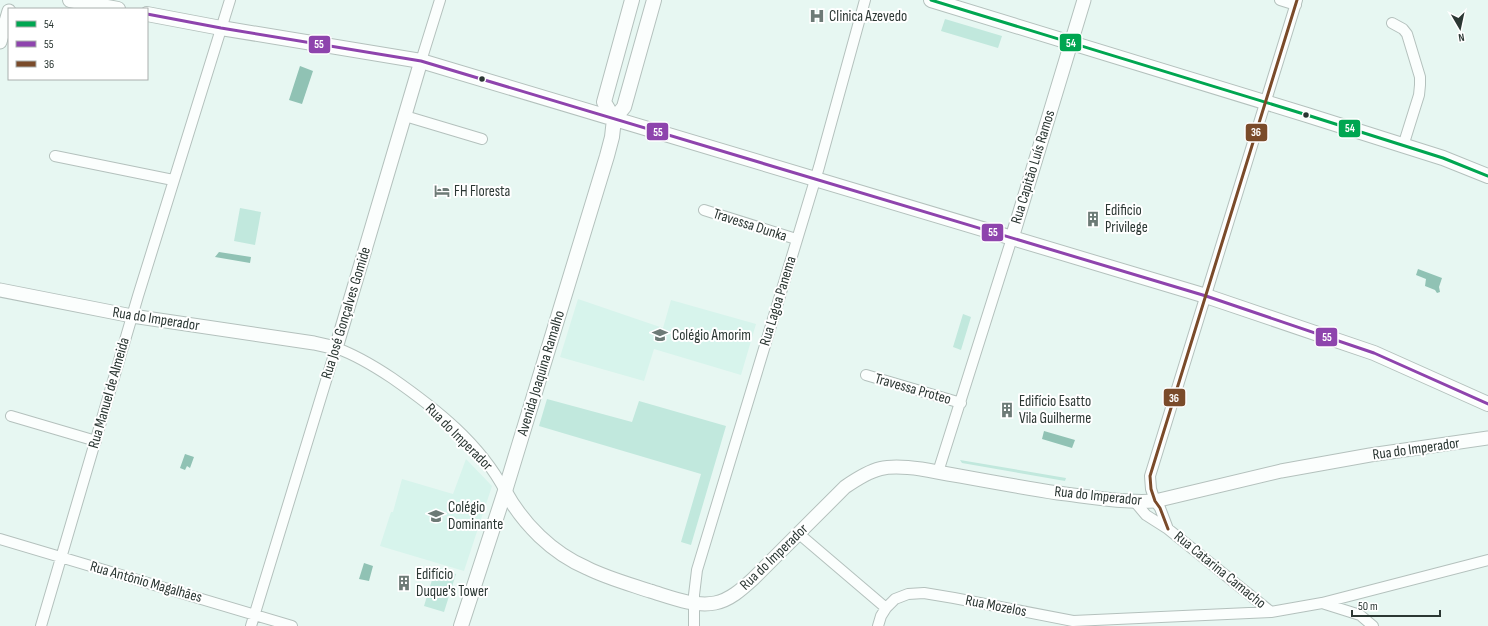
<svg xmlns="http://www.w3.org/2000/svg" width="1488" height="626" viewBox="0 0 1488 626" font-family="'Sofia Sans Condensed',sans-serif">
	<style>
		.built { fill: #d7f4ec }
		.green { fill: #c1e8dd }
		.water { fill: #90c2b4 }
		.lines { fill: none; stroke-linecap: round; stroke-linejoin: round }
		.minor-casing { stroke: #b4c1bd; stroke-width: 12 }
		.tertiary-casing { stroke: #b4c1bd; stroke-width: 15 }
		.secondary-casing { stroke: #b4c1bd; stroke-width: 16 }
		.minor { stroke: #fbfefd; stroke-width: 10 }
		.tertiary { stroke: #fbfefd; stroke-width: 13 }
		.secondary { stroke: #fbfefd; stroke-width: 14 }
		.bus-1-casing { stroke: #fff; stroke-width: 6 }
		.bus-2-casing { stroke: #fff; stroke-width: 6 }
		.bus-3-casing { stroke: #fff; stroke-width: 6 }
		.bus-1 { stroke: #00a651; stroke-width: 3 }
		.bus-2 { stroke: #8e44ad; stroke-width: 3 }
		.bus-3 { stroke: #7a4b2a; stroke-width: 3 }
		.bus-dot { fill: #2b3733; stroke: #fff; stroke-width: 1.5 }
		.labels { text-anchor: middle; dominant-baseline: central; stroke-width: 4; stroke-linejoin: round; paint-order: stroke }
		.poi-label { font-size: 15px; fill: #2b3733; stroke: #fff; text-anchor: start }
		.street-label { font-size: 15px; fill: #2b3733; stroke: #fff }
		.line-badge { stroke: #fff; stroke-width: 1.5 }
		.badge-label { font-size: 11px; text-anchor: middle; font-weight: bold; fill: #fff }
	</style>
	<rect width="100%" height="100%" fill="#e7f7f2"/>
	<path class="built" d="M578,299L663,328L671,300L756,324L741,375L654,349L644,381L560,357Z
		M466,459L492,486L464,571L380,546L391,512H393L402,479L453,494Z"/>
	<path class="green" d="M945,19L1002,36L998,48L941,31Z
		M240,208L261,212L255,245L234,241Z
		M963,314L971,317L961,350L953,347Z
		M547,399L632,422L639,401L726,426L691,545L681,542L701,474L539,426Z
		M960,460L1066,478L1065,481L962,463Z
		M436,567L456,574L444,612L424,606Z"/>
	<path class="water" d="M300,66L313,71L302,104L289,100Z
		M219,252L251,257L250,263L215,257Z
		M1418,269L1442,278L1439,287L1440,292L1437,293L1435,290L1425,286L1426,279L1416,275Z
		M1044,431L1075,440L1072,448L1042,439Z
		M185,454L194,457L190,468L187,466L185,470L180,468Z
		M364,563L373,566L369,581L359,579Z"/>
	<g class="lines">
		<defs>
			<path id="minor" d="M1280,0L1296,5
				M1392,23L1403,29L1407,34L1420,77V85L1419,95L1403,146
				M421,61L440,0
				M405,116L482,139
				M55,156L173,180
				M704,210L796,239
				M866,375L961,403
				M11,416L96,441
				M938,472L1012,238
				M1135,502L1146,515L1168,529L1271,612
				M1168,529L1160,508L1155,501L1151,489L1150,476L1297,0
				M798,533L886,608
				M0,539L292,626
				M1322,603L1360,615L1373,626
				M41,626L138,296L230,0
				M251,626L336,348C356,355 374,366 392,378C435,408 480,443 505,491
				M694,626V595L697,570L819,167L865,0
				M878,626L881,616L886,608L895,599L908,594L924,593L954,598L1073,621L1271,612L1322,603L1488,560"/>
			<path id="tertiary" d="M0,42L9,11
				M1012,238L1084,0
				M0,290L132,316L314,343L336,348L421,61
				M505,491C523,524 552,553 587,568C607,578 629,584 650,591C670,597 694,607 715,603C730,600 742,589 753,579L845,487C874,467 885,464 921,469C966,477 1012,486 1058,493C1091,497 1122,503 1155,501L1281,471L1370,455L1488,438"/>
			<path id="secondary" d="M70,0L118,9
				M931,0L1307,115L1443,158L1488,176
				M147,14L221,28L421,61L1206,296L1374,353L1488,404
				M614,119L624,107L654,0
				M461,626L505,491L607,156L612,137L614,119L604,102L632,0"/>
		</defs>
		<use href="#minor" class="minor-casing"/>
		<use href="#tertiary" class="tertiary-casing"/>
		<use href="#secondary" class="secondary-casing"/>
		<use href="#minor" class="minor"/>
		<use href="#tertiary" class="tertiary"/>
		<use href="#secondary" class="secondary"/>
		<defs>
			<path id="bus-1" d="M931,0L1307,115L1443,158L1488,176"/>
			<path id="bus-2" d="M147,14L221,28L421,61L1206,296L1374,353L1488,404"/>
			<path id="bus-3" d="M1168,529L1160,508L1155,501L1151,489L1150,476L1297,0"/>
		</defs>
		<use href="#bus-1" class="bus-1-casing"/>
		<use href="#bus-2" class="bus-2-casing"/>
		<use href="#bus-3" class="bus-3-casing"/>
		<use href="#bus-1" class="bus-1"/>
		<use href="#bus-2" class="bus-2"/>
		<use href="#bus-3" class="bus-3"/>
	</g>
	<defs>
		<symbol id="hospital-bare" viewBox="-9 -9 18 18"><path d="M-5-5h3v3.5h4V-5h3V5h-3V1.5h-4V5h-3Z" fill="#6d7a76" stroke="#fff" stroke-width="2.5" paint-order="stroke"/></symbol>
		<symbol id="hotel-bare" viewBox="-9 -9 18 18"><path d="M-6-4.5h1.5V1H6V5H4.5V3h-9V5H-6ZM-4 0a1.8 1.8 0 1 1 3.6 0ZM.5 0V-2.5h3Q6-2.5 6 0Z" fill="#6d7a76" stroke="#fff" stroke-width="2.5" paint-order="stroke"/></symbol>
		<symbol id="building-bare" viewBox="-9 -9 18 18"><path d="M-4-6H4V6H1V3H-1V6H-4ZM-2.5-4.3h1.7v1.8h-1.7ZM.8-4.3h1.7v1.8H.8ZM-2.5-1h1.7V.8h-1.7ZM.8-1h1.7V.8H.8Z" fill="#6d7a76" stroke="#fff" stroke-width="2.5" paint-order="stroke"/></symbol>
		<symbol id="school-bare" viewBox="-9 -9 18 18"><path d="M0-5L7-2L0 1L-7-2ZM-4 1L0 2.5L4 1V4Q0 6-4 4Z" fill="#6d7a76" stroke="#fff" stroke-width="2.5" paint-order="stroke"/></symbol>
	</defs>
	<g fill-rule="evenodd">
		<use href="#hospital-bare" x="806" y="5" width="22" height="22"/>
		<use href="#hotel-bare" x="431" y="180" width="22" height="22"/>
		<use href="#building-bare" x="1082" y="208" width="22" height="22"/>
		<use href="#school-bare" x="649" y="324" width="22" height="22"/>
		<use href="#building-bare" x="996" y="399" width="22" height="22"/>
		<use href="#school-bare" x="425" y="505" width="22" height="22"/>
		<use href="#building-bare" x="393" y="572" width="22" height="22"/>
	</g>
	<g class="bus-dot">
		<circle cx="482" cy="79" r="3.5"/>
		<circle cx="1306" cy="115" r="3.5"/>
	</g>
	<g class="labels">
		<g class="poi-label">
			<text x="829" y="16">Clinica Azevedo</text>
			<text x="454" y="191">FH Floresta</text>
			<text x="1105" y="210">Edificio<tspan x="1105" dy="17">Privilege</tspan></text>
			<text x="672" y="335">Colégio Amorim</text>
			<text x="1019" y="401">Edifício Esatto<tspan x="1019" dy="17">Vila Guilherme</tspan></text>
			<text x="448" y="507">Colégio<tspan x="448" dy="17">Dominante</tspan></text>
			<text x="416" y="574">Edifício<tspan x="416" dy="17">Duque's Tower</tspan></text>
		</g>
		<g class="street-label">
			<text transform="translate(1033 167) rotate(-73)">Rua Capitão Luís Ramos</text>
			<text transform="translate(750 225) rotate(18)">Travessa Dunka</text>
			<text transform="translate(778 301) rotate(-73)">Rua Lagoa Panema</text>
			<text transform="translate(346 313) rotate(-73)">Rua José Gonçalves Gomide</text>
			<text transform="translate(156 319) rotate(9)">Rua do Imperador</text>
			<text transform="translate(541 373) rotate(-73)">Avenida Joaquina Ramalho</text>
			<text transform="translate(913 389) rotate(16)">Travessa Proteo</text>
			<text transform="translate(109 393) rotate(-74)">Rua Manuel de Almeida</text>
			<text transform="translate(459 437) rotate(45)">Rua do Imperador</text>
			<text transform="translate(1416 449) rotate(-8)">Rua do Imperador</text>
			<text transform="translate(1098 496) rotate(6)">Rua do Imperador</text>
			<text transform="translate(774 557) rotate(-44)">Rua do Imperador</text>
			<text transform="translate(1220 570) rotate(39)">Rua Catarina Camacho</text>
			<text transform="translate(146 582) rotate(16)">Rua Antônio Magalhães</text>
			<text transform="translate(996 606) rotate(11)">Rua Mozelos</text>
		</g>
	</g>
	<g class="line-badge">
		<rect x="1059" y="33" width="23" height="19" rx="4" fill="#00a651"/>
		<rect x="308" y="35" width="23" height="19" rx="4" fill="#8e44ad"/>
		<rect x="1338" y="119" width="23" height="19" rx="4" fill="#00a651"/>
		<rect x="646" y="122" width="23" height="19" rx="4" fill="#8e44ad"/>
		<rect x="1245" y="123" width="23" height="19" rx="4" fill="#7a4b2a"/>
		<rect x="981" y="223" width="23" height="19" rx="4" fill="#8e44ad"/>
		<rect x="1315" y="327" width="23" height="20" rx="4" fill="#8e44ad"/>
		<rect x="1163" y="388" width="23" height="19" rx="4" fill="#7a4b2a"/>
	</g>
	<g class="badge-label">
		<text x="1071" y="47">54</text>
		<text x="319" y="48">55</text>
		<text x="1350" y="132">54</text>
		<text x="658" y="136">55</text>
		<text x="1256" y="136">36</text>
		<text x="993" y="236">55</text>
		<text x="1327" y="341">55</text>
		<text x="1174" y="402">36</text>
	</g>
	<rect x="8" y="8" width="140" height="72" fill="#ffffff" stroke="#aaafad"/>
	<rect x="16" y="21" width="20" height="6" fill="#00a651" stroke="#aaafad"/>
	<text x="44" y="28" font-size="12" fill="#2b3733">54</text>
	<rect x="16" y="41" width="20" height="6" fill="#8e44ad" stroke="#aaafad"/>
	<text x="44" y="48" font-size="12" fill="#2b3733">55</text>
	<rect x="16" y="61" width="20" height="6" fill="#7a4b2a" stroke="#aaafad"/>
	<text x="44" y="68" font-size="12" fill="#2b3733">36</text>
	<g transform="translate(1460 28) rotate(171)" stroke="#ffffff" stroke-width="3" paint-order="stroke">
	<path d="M0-3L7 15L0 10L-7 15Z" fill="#2b3733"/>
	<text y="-6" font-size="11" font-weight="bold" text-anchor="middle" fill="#2b3733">N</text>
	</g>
	<path d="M1352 610v6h88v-6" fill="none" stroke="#2b3733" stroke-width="2"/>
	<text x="1358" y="610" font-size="12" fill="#2b3733" stroke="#ffffff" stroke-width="3" paint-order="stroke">50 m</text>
</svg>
